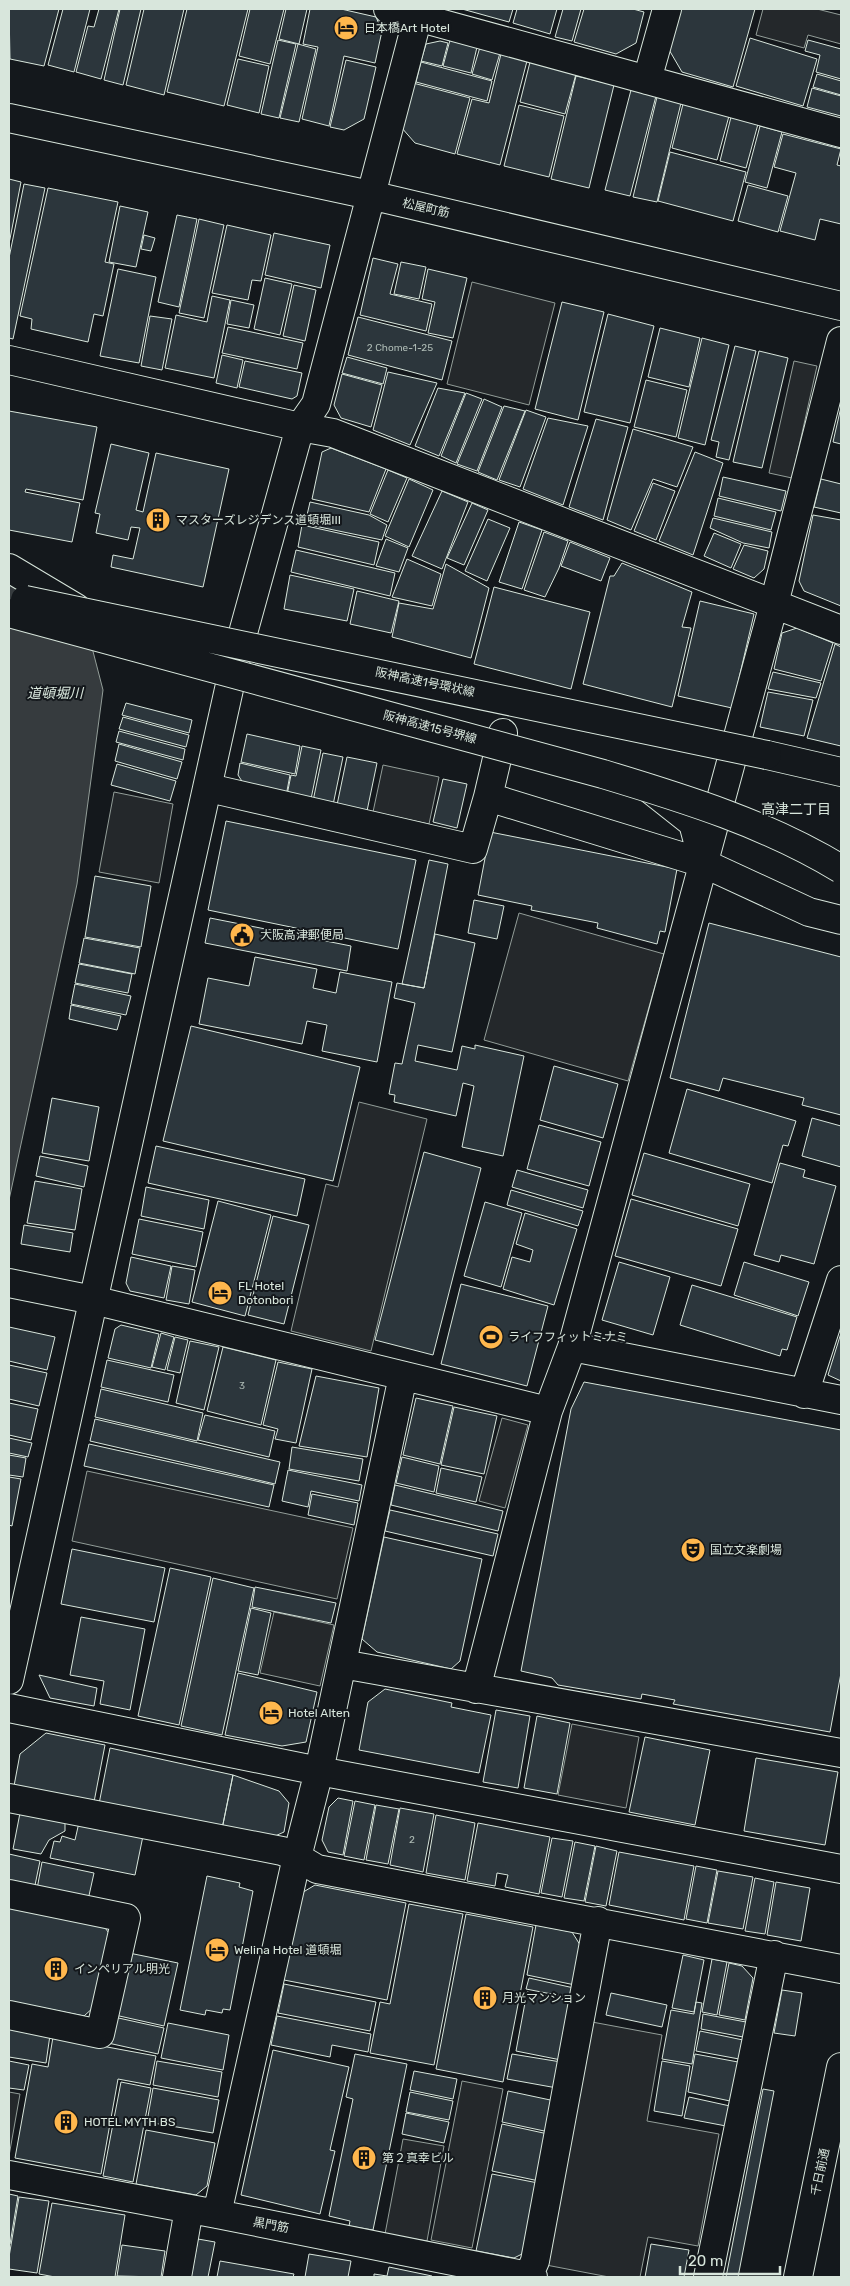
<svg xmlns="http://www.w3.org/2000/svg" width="850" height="2286" viewBox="0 0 850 2286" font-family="Rubik,'Noto Sans JP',sans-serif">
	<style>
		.parking { fill: #24282b; stroke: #939e99 }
		.water { fill: #363b3e; stroke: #939e99 }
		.building { fill: #2c363c; stroke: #d8e6dc }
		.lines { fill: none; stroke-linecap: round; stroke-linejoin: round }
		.minor-casing { stroke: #d8e6dc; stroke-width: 30 }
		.major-casing { stroke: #d8e6dc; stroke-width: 30 }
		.highway-casing { stroke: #d8e6dc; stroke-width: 30 }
		.minor { stroke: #14181c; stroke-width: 28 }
		.major { stroke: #14181c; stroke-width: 28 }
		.highway { stroke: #14181c; stroke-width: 28 }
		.highway-bridge-casing { stroke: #d8e6dc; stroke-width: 30; stroke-linecap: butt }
		.highway-bridge { stroke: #14181c; stroke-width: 28 }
		.labels { text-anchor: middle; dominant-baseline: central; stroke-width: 4; stroke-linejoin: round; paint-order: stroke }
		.number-label { font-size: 10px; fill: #adbab4 }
		.poi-label { font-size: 12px; fill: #d8e6dc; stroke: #14181c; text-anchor: start }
		.street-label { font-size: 12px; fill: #d8e6dc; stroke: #14181c }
		.water-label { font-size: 14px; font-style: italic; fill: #d8e6dc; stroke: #14181c }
		.neighbourhood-label { font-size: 14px; fill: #d8e6dc; stroke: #14181c }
	</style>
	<rect width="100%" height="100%" fill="#14181c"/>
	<path class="parking" d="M763,9H817L841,15V44L808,35L804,48L756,35Z
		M472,282L555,303L529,405L447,384Z
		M794,361L817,366L792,478L769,473Z
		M383,765L439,777L429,824L373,812Z
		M114,792L173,804L159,883L99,872Z
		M519,913L664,954L628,1081L484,1040Z
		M359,1102L427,1119L371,1351L291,1331L326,1184L338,1187Z
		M502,1418L528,1425L505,1508L479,1501Z
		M87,1471L353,1528L337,1599L72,1541Z
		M274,1612L334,1625L320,1686L260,1673Z
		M572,1724L639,1737L626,1808L558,1795Z
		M592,2022L662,2035L647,2121L719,2134L698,2246L648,2237L640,2277H609L546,2265Z
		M462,2081L503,2089L472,2248L431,2240Z
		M9,2092L20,2094L9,2156Z
		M403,2139L444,2146L427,2241L385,2234Z"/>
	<path class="water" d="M9,584L68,615L89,636L103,690L77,884L9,1200Z"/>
	<path class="building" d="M9,9H59L44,66L10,59Z
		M63,9H90L74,72L48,65Z
		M99,9H119L101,79L76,72L88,26L94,27Z
		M120,9H141L123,85L104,80Z
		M144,9H184L164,95L126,85Z
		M187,9H248L224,106L167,92Z
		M250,9H284L270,64L239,56Z
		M286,9H307L299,44L279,39Z
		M310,9H341L376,17L382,31L375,63L344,56L329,126L302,119L318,47L303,44Z
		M462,9H513L509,22Z
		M517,9H557L550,34L513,23Z
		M563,9H581L572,41L555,37Z
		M584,9H633L644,12L636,43L616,54L574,42Z
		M680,9H755L733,87L682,72L668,48Z
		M750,38L817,59L803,106L736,86Z
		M278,40L296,44L279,118L261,114Z
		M450,40L477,47L471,73L443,66Z
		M808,40L841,49V79L816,72L820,55L805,51Z
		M440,41L448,43L442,66L421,61L426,44Z
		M298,44L316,49L299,122L280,118Z
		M480,47L500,53L492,80L472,74Z
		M501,54L527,61L500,165L457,154L472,99L489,103Z
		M238,59L269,66L259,113L227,105Z
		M346,60L376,67L364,119L344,130L330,127Z
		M421,62L492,81L487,101L416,82Z
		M530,62L576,74L565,114L520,102Z
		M817,74L841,81V95L813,87Z
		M576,76L614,85L589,188L551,179Z
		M413,83L470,98L455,154L415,143L401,127Z
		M812,88L841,96V116L807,107Z
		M631,90L656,96L630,196L605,190Z
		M657,97L681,103L657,202L633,197Z
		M683,104L729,116L717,160L672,148Z
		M519,105L564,116L549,177L504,166Z
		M731,117L758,124L746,168L720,161Z
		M760,126L782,132L767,188L745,182Z
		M783,134L841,149L837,165L841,166V224L820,219L815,240L780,231L796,173L774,167Z
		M670,152L746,172L733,221L658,201Z
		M9,179L21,182L9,244Z
		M24,184L45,188L13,339L9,338V258Z
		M748,185L788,196L778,232L738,221Z
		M48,188L118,202L105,262L114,264L103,316L94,314L88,342L31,329L32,319L20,316Z
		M120,206L148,212L136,267L109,262Z
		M177,215L197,219L179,307L158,302Z
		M199,219L224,225L204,318L179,313Z
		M227,225L271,235L261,281L252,280L248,300L212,293Z
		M274,233L330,245L321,288L265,275Z
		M144,235L155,238L151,251L141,249Z
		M373,258L398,264L390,294L432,304L426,331L360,315Z
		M401,262L426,267L419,299L394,294Z
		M118,269L156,277L139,363L100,356Z
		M428,269L467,278L453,338L428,333L435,302L422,299Z
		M265,278L292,284L280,335L254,329Z
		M294,285L316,290L305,341L283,336Z
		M212,296L230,300L214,378L165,368L176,315L207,322Z
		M231,300L254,305L249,328L227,324Z
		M562,302L604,312L578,420L535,409Z
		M608,314L654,326L630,423L584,412Z
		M150,316L172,319L162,370L141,366Z
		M358,317L452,341L442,380L348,355Z
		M228,327L303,343L297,369L222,353Z
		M660,328L700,338L689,387L648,377Z
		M702,338L729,345L705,445L678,438Z
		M735,346L756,351L729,460L716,457L719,442L711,440Z
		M759,351L788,358L762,468L733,462Z
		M222,355L243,360L237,388L216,383Z
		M347,357L387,368L383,384L342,373Z
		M245,361L302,373L297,396L292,399L239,387Z
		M388,372L437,383L410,445L373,430Z
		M342,374L382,385L371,427L341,418L334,405Z
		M646,380L687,390L676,437L634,427Z
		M438,388L465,393L439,456L415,446Z
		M466,393L482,399L456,463L441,456Z
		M484,399L502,407L477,471L457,464Z
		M504,406L525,411L497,480L478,472Z
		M841,407V444L833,442Z
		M526,410L546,417L520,487L499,480Z
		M9,411L97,427L83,500L26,489L25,492L80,503L72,542L9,530Z
		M548,418L588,426L563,505L523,489Z
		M596,419L628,427L603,520L569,507Z
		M633,429L693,447L677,487L653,479L631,530L607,520Z
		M111,444L149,453L136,510L143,512L156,453L229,469L203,587L111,567L113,555L133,559L140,528L131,527L128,540L96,533L100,514L95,513Z
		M331,448L386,469L369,512L312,499L322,452Z
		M695,452L723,463L693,555L659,541Z
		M388,470L407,478L388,522L370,514Z
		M723,477L786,491L781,511L719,496Z
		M409,479L433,490L409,547L385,536Z
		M821,479L841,484V513L814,507Z
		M653,483L675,491L656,540L634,531Z
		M442,491L468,502L442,569L412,556Z
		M718,498L776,512L771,530L714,516Z
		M310,502L369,515L387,525L382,540L305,524Z
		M472,503L488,510L464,565L447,558Z
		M813,515L841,520V606L804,591L799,581Z
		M713,518L772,532L769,548L743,543L710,528Z
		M488,519L510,528L487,581L465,571Z
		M519,522L542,530L522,589L499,582Z
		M302,525L379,542L374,565L298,547Z
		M544,532L568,541L559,568L545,597L524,590Z
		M714,533L741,544L731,568L704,556Z
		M386,539L408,548L399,572L376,566Z
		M570,542L610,558L601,581L561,566Z
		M744,545L768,551L764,569L754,578L733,569Z
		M296,550L395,573L390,596L291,572Z
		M407,559L441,574L432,606L392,597Z
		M622,563L692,592L682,627L691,628L672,707L583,684L610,576H614Z
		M446,564L489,588L471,658L392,637L399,603L433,609Z
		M290,575L354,589L347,621L284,609Z
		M494,587L590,612L571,689L474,664Z
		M357,591L399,601L391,633L350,624Z
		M700,601L754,614L732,708L678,696Z
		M797,628L833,643L821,681L774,669L782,633Z
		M835,644L841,647V746L807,738Z
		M773,672L821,683L816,698L768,689Z
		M768,692L813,700L804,736L760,727Z
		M126,703L192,720L189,733L122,715Z
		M123,717L189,735L186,747L119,729Z
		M119,731L185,749L183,760L116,742Z
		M247,734L300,746L295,774L241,762Z
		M119,744L182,762L177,779L115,761Z
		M302,746L321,750L311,799L287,795L291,775L296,776Z
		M323,753L343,757L333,805L313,801Z
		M347,757L377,763L367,811L337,805Z
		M240,763L290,775L286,796L245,786L238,775Z
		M117,764L176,781L170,801L111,785Z
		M443,779L467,784L457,828L433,822Z
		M226,821L416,860L398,949L208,910Z
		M490,832L677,869L665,932L660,931L657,944L597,928L598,923L531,910L532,906L478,895Z
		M429,860L448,864L424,988L402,984Z
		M95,876L151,886L141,947L85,937Z
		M474,900L504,906L497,939L468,933Z
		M210,918L351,946L347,971L205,943Z
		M709,923L841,957V1115L802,1105L804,1098L723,1078L719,1091L670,1078Z
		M435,934L475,943L452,1052L418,1045L415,1061L457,1070L462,1046L475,1049V1045L524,1056L503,1156L462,1147L474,1086L463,1083L456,1116L394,1102L395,1095L389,1094L395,1063L402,1064L415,1003L394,998L397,983L424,988Z
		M84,938L140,948L135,974L79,963Z
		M255,957L317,969L313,988L336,993L340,972L392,982L377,1062L322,1051L327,1025L307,1021L302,1044L199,1024L208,978L249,986Z
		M79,964L132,974L128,993L75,983Z
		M75,984L131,996L126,1015L71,1004Z
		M71,1005L121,1016L117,1030L69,1019Z
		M191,1026L360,1067L333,1181L163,1141Z
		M554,1066L618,1084L603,1138L540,1120Z
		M687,1089L796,1121L788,1146L783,1145L772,1183L669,1153Z
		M52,1098L99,1107L89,1161L42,1153Z
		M812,1118L841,1126V1167L802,1156Z
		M539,1125L601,1142L589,1186L527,1169Z
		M156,1146L305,1179L297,1216L148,1183Z
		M424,1152L481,1168L433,1355L375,1340Z
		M644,1153L750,1184L738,1226L632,1195Z
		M40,1156L88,1166L84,1187L36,1176Z
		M780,1163L805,1170L803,1177L836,1186L814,1264L781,1255L779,1262L754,1255Z
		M517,1170L588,1190L583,1208L512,1187Z
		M35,1181L82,1189L75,1230L27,1223Z
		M146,1187L209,1200L204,1229L141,1216Z
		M511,1190L583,1211L578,1226L507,1205Z
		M631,1199L738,1229L721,1286L615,1256Z
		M218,1201L271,1215L245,1316L192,1302Z
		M485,1202L522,1213L501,1287L464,1276Z
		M525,1213L577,1229L554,1305L503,1289L512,1257L530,1262L533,1250L516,1244Z
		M273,1216L309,1225L284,1324L248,1315Z
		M139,1219L203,1232L196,1267L132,1254Z
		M24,1225L73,1233L70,1252L21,1244Z
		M131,1257L171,1266L164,1298L130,1291L126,1283Z
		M619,1262L670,1277L653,1335L602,1320Z
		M744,1262L809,1282L798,1316L734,1295Z
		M172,1266L195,1270L189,1304L166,1300Z
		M461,1284L548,1306L527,1386L441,1364Z
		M692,1285L797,1317L787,1350L782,1349L780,1356L680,1325Z
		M121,1325L159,1334L151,1368L108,1358L115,1329Z
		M9,1327L55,1337L47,1370L9,1361Z
		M161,1333L174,1337L165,1370L152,1367Z
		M841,1333V1381L828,1375Z
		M175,1337L188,1340L180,1373L167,1370Z
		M190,1341L219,1347L204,1410L176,1403Z
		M223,1347L276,1360L261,1425L207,1411Z
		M107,1360L174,1375L168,1402L101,1387Z
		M278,1362L312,1369L296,1443L275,1439L278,1429L263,1425Z
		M9,1365L47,1373L39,1406L9,1399Z
		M316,1376L379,1388L367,1457L299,1446Z
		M584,1382L841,1430V1673L830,1732L673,1704L675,1700L642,1694L641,1699L558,1685L552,1678L521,1671L571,1409Z
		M101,1389L203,1413L197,1441L95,1417Z
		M416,1398L453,1406L440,1464L403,1455Z
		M9,1403L38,1409L31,1440L9,1435Z
		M454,1407L497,1416L484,1474L441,1465Z
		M205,1415L275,1431L269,1457L198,1440Z
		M95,1419L280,1462L275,1484L90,1441Z
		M9,1438L32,1443L28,1457L9,1453Z
		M89,1444L274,1485L269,1507L84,1466Z
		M292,1447L363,1459L359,1481L289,1469Z
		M9,1455L26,1458L23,1477L9,1475Z
		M402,1457L439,1466L434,1492L396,1483Z
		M441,1468L482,1477L476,1502L436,1493Z
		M288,1470L362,1485L359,1501L311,1491L308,1507L282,1501Z
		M9,1477L21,1479L12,1526L9,1525Z
		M395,1485L503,1511L498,1531L391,1505Z
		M312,1494L358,1503L354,1525L308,1515Z
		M390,1510L498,1534L493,1556L385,1531Z
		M384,1537L482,1559L460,1661L451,1669L377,1652L362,1639Z
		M72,1549L165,1568L154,1622L61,1604Z
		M170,1568L211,1577L179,1725L138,1716Z
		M213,1578L254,1588L222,1735L181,1726Z
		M255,1587L336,1603L331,1623L252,1607Z
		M251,1608L271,1613L258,1675L238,1671Z
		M81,1617L145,1629L130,1710L100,1704L104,1681L70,1675Z
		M238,1673L317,1692L306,1742L282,1746L225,1735Z
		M39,1675L97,1688L94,1706L50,1698Z
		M385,1689L452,1703L451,1707L491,1715L479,1773L359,1750L368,1702Z
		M496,1710L530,1716L518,1788L483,1782Z
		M537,1716L570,1723L557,1794L524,1788Z
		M46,1733L105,1745L94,1802L14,1786L20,1754Z
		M645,1737L710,1750L695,1825L629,1812Z
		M110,1748L233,1775L221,1834L98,1809Z
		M756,1758L838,1772L825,1845L744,1831Z
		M233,1775L279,1791L289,1803L284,1832L264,1841L221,1834Z
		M338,1798L353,1801L343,1855L328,1852L322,1840L329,1807Z
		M355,1801L375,1805L364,1860L344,1856Z
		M376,1805L399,1809L388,1864L366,1860Z
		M400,1808L434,1814L423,1872L390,1865Z
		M20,1813L65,1821V1831L49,1840L41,1854L13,1849Z
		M436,1815L475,1823L465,1880L426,1873Z
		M80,1818L144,1831L135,1875L50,1858L54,1841L60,1842L62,1836L75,1840Z
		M478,1823L550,1837L539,1894L505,1887L508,1875L497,1873L495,1886L467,1881Z
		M552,1838L573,1841L562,1897L541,1893Z
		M575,1842L595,1846L584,1901L564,1898Z
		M596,1846L617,1851L606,1906L585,1902Z
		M619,1852L694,1866L684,1920L609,1905Z
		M9,1854L40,1861L34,1890L9,1885Z
		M42,1862L94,1873L88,1900L37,1889Z
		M696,1866L717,1870L707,1923L686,1919Z
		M718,1871L753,1877L743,1929L708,1923Z
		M207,1876L240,1883L239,1887L253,1891L230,2010L223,2009L222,2013L206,2010L205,2015L180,2010Z
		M755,1878L774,1882L765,1934L745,1931Z
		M776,1882L810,1888L801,1941L767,1935Z
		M315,1885L406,1903L387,2000L284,1980L300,1894Z
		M409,1904L463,1914L434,2065L370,2053L380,2002L390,2004Z
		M9,1908L103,1925L111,1936L95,2006L84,2016L9,2001Z
		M466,1914L533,1927L503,2082L436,2069Z
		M536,1925L572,1932L582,1948L575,1985L527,1975Z
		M129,1953L178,1963L164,2026L115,2015Z
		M683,1955L704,1960L694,2012L672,2008Z
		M712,1959L727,1962L717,2015L702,2012Z
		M729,1963L742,1966L753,1978L745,2020L719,2015Z
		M529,1978L574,1988L572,1998L526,1989Z
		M284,1984L376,2002L370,2031L278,2013Z
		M782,1990L802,1993L795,2036L774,2033Z
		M527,1992L572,2001L561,2060L516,2051Z
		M611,1993L667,2005L662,2027L606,2015Z
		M696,2002L702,2003L692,2064L662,2059L671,2010L694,2014Z
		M703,2014L746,2022L743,2037L701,2029Z
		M277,2016L371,2034L368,2052L332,2045L330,2057L271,2045Z
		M114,2017L164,2028L158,2054L108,2043Z
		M168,2023L229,2035L223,2070L161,2058Z
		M9,2025L50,2035L46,2063L9,2057Z
		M700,2031L743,2040L739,2059L696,2051Z
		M53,2037L156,2056L150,2085L118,2079L101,2174L15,2158L32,2064L48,2067Z
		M273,2050L349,2067L330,2150L335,2151L320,2214L241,2195Z
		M355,2054L407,2064L373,2230L349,2226L350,2221L329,2216L353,2099L346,2097Z
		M512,2054L561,2062L557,2088L507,2079Z
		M695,2054L738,2062L730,2101L688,2092Z
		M9,2061L29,2065L24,2090L9,2088Z
		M157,2061L222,2072L218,2097L153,2085Z
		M662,2061L690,2066L682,2116L654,2111Z
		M414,2071L457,2079L453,2099L410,2090Z
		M121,2082L151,2088L133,2182L103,2176Z
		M153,2088L219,2100L213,2133L147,2122Z
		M763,2089L774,2091L738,2277H726Z
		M508,2091L555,2101L549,2132L502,2122Z
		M410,2092L453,2101L449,2120L406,2112Z
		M689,2097L730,2106L726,2126L684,2118Z
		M406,2113L449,2122L444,2143L402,2134Z
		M502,2124L548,2134L539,2181L492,2171Z
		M146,2130L215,2143L207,2186L196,2195L136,2184Z
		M492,2174L538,2183L524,2253L514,2258L476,2251Z
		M9,2194L18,2196L10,2244L9,2243Z
		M19,2197L49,2201L37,2273L9,2269V2257Z
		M52,2203L125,2215L115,2277H55L39,2274Z
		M198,2239L215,2242L208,2277H191Z
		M651,2244L689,2250L684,2277H645Z
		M122,2245L165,2251L161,2277L117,2276Z
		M309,2254L351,2261L348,2277H305Z
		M220,2261L294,2274L293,2277H217Z
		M389,2267L432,2276V2277H374V2274L387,2276Z"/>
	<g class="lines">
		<defs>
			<path id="minor" d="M388,9L841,133
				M647,80L667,9
				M9,118L370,195L841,306
				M9,360L300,427L333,433L841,630
				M209,788L473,849L488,797L703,863L809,912L841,920
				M650,789L693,823L703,861
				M488,797L503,733
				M9,1283L93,1300L548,1411
				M572,1347L841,1400
				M804,1394L841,1280
				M342,1664L841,1753
				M9,1680L235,662L300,427L316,404L420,9
				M476,1689L548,1411L572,1347L774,604L841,341
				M9,1708L319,1771L841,1869
				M9,1798L282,1851L297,1857L317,1869L841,1969
				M9,1894L126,1918L100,2034L9,2015
				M9,2175L217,2214L533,2277
				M217,2214L297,1857L319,1771L403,1376
				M177,2277L189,2209
				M528,2277L535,2261L598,1921
				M708,2277L774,1955"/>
			<path id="major" d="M798,2277L841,2067"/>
			<path id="highway" d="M9,568L76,608
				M767,755L841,772"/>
		</defs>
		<use href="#minor" class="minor-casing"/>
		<use href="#major" class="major-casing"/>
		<use href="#highway" class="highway-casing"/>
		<use href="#minor" class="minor"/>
		<use href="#major" class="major"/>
		<use href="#highway" class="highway"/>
		<defs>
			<path id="highway-bridge" d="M25,600L767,755
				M9,613L603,774C686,799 767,824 841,869"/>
		</defs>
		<use href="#highway-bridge" class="highway-bridge-casing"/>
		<use href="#highway-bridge" class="highway-bridge"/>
	</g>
	<defs>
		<symbol id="hotel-disc" viewBox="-11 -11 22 22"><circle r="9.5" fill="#ffb74d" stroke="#14181c"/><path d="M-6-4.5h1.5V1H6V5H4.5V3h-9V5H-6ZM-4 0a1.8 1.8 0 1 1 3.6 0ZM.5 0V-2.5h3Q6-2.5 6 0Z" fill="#111"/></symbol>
		<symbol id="building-disc" viewBox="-11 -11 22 22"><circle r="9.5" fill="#ffb74d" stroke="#14181c"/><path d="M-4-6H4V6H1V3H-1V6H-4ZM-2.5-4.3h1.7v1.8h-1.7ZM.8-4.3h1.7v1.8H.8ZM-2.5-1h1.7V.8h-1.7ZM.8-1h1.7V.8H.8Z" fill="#111"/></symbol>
		<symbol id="civic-disc" viewBox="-11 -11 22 22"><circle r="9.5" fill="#ffb74d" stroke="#14181c"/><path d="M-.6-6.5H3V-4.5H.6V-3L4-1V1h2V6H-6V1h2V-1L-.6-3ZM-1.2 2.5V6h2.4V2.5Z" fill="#111"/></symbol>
		<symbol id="stadium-disc" viewBox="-11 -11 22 22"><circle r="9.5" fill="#ffb74d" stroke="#14181c"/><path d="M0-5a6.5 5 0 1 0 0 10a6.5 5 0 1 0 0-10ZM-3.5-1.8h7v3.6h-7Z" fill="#111"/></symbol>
		<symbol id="theatre-disc" viewBox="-11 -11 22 22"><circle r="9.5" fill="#ffb74d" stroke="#14181c"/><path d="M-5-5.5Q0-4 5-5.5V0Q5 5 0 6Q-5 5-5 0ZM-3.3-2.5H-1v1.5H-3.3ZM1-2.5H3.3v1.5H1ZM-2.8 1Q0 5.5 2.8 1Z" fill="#111"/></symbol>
	</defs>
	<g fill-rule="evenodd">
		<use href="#hotel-disc" x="332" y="14" width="28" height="28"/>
		<use href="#building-disc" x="144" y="506" width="28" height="28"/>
		<use href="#civic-disc" x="228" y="921" width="28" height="28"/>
		<use href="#hotel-disc" x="206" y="1279" width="28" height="28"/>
		<use href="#stadium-disc" x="477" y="1323" width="28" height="28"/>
		<use href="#theatre-disc" x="679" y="1536" width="28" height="28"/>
		<use href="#hotel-disc" x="257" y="1699" width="28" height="28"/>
		<use href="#hotel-disc" x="203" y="1936" width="28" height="28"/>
		<use href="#building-disc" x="42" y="1955" width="28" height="28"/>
		<use href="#building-disc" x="471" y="1984" width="28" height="28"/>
		<use href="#building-disc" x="52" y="2108" width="28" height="28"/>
		<use href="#building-disc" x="350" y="2144" width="28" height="28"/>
	</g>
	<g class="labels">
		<g class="number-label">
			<text x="400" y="348">2 Chome-1-25</text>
			<text x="242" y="1386">3</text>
			<text x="412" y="1840">2</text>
		</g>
		<g class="poi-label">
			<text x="364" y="28">日本橋Art Hotel</text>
			<text x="176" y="520">マスターズレジデンス道頓堀III</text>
			<text x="260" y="935">大阪高津郵便局</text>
			<text x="238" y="1286">FL Hotel<tspan x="238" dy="14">Dotonbori</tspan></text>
			<text x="508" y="1337">ライフフィットミナミ</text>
			<text x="710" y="1550">国立文楽劇場</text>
			<text x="288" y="1713">Hotel Alten</text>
			<text x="234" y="1950">Welina Hotel 道頓堀</text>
			<text x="74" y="1969">インペリアル明光</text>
			<text x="502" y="1998">月光マンション</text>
			<text x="84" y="2122">HOTEL MYTH BS</text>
			<text x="382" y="2158">第２真幸ビル</text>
		</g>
		<g class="street-label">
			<text transform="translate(426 208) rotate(13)">松屋町筋</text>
			<text transform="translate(425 682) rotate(12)">阪神高速1号環状線</text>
			<text transform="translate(430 727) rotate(15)">阪神高速15号堺線</text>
			<text transform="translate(820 2172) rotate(-78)">千日前通</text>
			<text transform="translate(271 2225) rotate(11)">黒門筋</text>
		</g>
		<g class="water-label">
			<text x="55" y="693">道頓堀川</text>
		</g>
		<g class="neighbourhood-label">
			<text x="796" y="809">高津二丁目</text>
		</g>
	</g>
	<rect width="850" height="2286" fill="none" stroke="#d8e6dc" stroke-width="20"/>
	<path d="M680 2266v8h100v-8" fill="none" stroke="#d8e6dc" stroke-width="2.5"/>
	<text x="688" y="2266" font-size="15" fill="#d8e6dc" stroke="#14181c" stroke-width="4" paint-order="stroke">20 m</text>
</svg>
